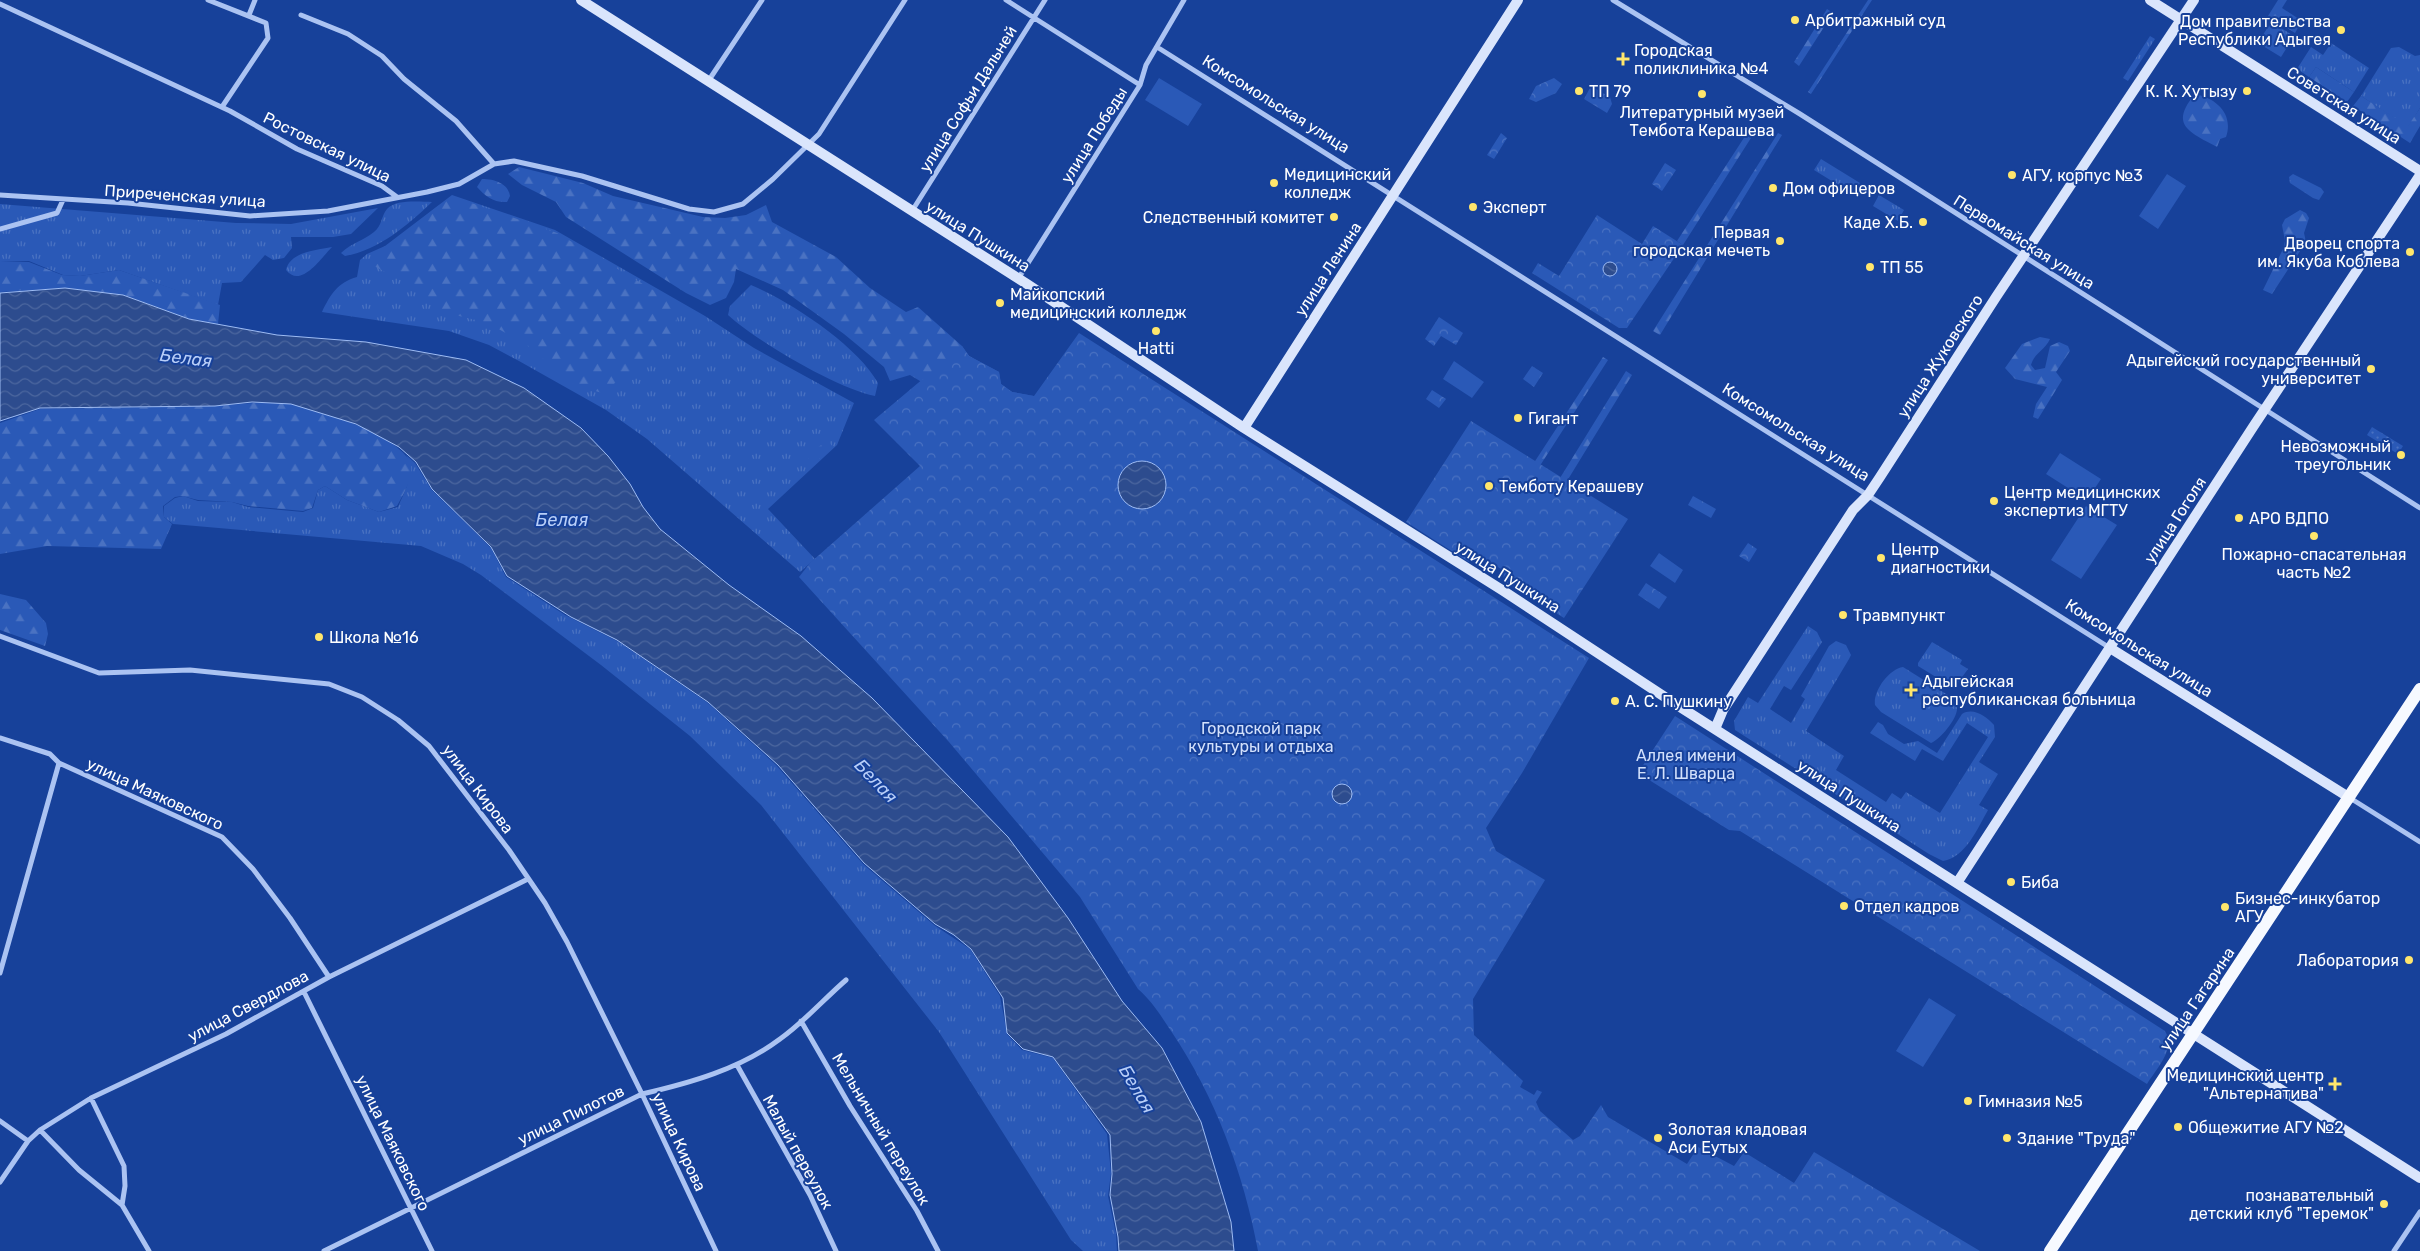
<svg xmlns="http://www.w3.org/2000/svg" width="2420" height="1251" viewBox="0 0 2420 1251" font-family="Rubik,sans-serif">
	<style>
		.grass { fill: url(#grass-tufts) }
		.forest { fill: url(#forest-firs) }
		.park { fill: url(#park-crowns) }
		.garden { fill: url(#garden-dots) }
		.pitch { fill: #2a59b7 }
		.water { fill: url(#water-waves); stroke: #9ebcf4 }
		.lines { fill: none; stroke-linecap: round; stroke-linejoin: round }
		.street { stroke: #abc3f2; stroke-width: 5 }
		.secondary { stroke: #dae5fc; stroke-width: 10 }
		.primary { stroke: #f6f9ff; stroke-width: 12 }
		.poi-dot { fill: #ffe66c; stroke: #17419a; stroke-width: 2 }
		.labels { text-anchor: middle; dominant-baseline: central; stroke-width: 4; stroke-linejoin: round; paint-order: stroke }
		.poi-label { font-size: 16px; fill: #fff; stroke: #17419a; text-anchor: start }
		.street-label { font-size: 16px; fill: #fff; stroke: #17419a }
		.park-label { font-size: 16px; fill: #d3e1fc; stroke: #17419a }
		.water-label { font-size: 18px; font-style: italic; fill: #b8cef8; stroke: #17419a }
	</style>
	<defs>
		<pattern id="grass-tufts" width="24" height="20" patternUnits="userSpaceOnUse" patternTransform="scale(1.25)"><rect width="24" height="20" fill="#2a59b7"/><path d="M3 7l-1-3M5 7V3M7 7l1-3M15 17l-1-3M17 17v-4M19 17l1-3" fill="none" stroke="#4a72c2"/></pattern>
		<pattern id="forest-firs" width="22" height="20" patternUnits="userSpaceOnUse" patternTransform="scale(1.25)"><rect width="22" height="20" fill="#2a59b7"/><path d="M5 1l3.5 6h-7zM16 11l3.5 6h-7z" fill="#4a72c2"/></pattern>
		<pattern id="park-crowns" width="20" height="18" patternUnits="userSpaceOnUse" patternTransform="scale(1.25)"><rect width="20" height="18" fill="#2a59b7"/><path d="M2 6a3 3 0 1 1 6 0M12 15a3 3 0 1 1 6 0" fill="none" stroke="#4a72c2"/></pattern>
		<pattern id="garden-dots" width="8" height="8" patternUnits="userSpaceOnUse" patternTransform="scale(1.25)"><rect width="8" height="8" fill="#2a59b7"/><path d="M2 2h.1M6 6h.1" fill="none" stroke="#4a72c2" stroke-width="1.8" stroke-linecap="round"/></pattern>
		<pattern id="water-waves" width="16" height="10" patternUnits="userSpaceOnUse" patternTransform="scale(1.25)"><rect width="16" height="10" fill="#2d4c8e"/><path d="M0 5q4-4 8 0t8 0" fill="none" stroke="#4c679f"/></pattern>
	</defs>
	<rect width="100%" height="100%" fill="#17419a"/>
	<path class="grass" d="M2271,22L2294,36L2281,57L2258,43Z
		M2150,36L2155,39L2128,81L2123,78Z
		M2331,43L2369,68L2354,92L2316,67L2309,77L2297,69L2311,47L2323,55Z
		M2399,47L2415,56L2420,55V108L2408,127L2361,96L2391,48Z
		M1821,159L1860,183L1853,194L1814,170Z
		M2293,174L2321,188L2324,192L2319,200L2313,198L2290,183L2289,177Z
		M452,195L555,230L705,316L754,348L854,403L837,445L768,509L815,559L800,572L647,439L606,410L519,361L489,345L449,331L322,312C330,295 338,282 357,277L360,260L367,254L385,246Z
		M1879,195L1904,210L1898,221L1873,206Z
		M432,202C408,225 379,250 345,256L341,253C353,242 363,241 374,232C382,226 381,216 387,209C396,199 420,202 432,202Z
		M0,204L236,223L291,224L378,208L351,234L333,237H291L292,248L284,258L273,260L265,255L241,282L222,283L218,305L119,270L80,276L63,275L29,261L0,262Z
		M332,247C321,258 301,289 286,270C290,252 316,250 332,247Z
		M751,285C790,301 858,346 878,383L875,396C836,388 758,342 728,315L730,306Z
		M406,455L415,463L431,489L491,548L506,577L565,615L619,642L708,703L776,765L863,864L934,925L970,949L1000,996L1007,1034L1022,1050L1053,1058L1107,1134L1111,1173L1108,1196L1116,1234L1117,1251H1083L1071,1240L939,1032L761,805L690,736L601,665L481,575L463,564L421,546L173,524L164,517V506L175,498L183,496L198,501L232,502L248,507L303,512L313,508L318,490L325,486L347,500L379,512L398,507C406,488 415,475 406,455Z
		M1808,626L1817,632L1822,642L1791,690L1784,686L1770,709L1791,723L1805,699L1801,696L1829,646L1836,641L1846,645L1851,655L1849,659L1806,731L1844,756L1836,770L1886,802L1892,793L1901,799L1906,792L1940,813L1988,737L1967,723L1943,761L1922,749L1915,761L1870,733L1878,722L1883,725L1888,734L1904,744L1918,741L1937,753L1962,714C1973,707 1986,716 1994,725L1995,737L1979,762L1998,774L1979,805L1988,810C1977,829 1966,857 1943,861L1929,854L1735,730L1734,721L1748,697L1758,703Z
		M1932,642L1962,660L1960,664L1968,669L1954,688L1918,666V663Z
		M1903,667L1951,697C1954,701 1956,704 1957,708C1958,718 1940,740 1931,743L1881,712L1875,705C1873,691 1889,669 1903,667Z"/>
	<path class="forest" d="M1868,0H1872L1811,94L1808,92Z
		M2278,0H2287L2282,8L2302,21L2295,33L2268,16Z
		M1827,9L1833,13L1799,66L1794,62Z
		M2316,67L2354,92L2347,102L2309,77Z
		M2195,94C2216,98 2234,114 2226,137L2220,139L2217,147C2189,132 2169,125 2195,94Z
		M2361,96L2408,126L2420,108V126L2410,143L2353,106Z
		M1751,127L1756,130L1683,245L1677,241Z
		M1778,133L1782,135L1660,335L1653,331Z
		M519,167L583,183L613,196L703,217L725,218L746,215L766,205L772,222L836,257L870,288L906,312L918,307L962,346L969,356L999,372L1001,384L1012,392L1034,396L935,390L910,375L890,381L884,367L844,334L783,290L736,269L734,282L726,298L710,305L686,293L566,217L556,202L522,185L508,174Z
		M482,179C494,179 508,183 510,196L507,202C494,203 485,196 477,187Z
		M454,197L557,233L675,303L677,325L662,347L602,393L567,382L532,348L488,323L447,313L408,284L374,266L377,254L438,206Z
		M2300,210L2306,213L2309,218L2304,233L2306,242L2272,294L2263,290L2283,249L2285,241L2282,225L2285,219Z
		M0,262H29L62,275L80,276L119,270L220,305L218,324L190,319L124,295L65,288L0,292Z
		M2040,337L2050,339C2045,350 2034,353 2031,365L2035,370L2045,368L2050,346L2059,342L2068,346L2070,351L2056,372L2062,380L2038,419L2033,417L2036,404L2047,387L2015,379L2005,368L2022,344Z
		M1603,357L1608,360L1485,551L1479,547Z
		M1626,371L1632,375L1567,481L1507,564Z
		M253,403C265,403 279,403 291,404C317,408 407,438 411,466C413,479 403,495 397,506L379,512L347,500L325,486L318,490L312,508L303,511L248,506L232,502L198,500L182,496L175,497L163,506L164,517L172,524L161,549L47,546L0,554V423L40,409L216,406Z
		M828,441L833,447L811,466L808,459L815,449Z
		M0,594L26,600L46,623L48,634L45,646L0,630Z"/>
	<path class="park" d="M1554,78L1562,84L1556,93L1536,102L1529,99L1536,86Z
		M1591,86L1610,97L1612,104L1607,113L1584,99Z
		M1501,133L1507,138L1494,159L1487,155Z
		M1665,163L1676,170L1662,191L1652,184Z
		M1597,215L1642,244L1653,226L1683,245L1627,328H1619L1532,273L1538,263L1559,276Z
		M1439,317L1463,333L1456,345L1441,336L1434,346L1425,339Z
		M1079,333L1589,658L1522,773L1486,828L1496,851L1545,880L1473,999L1474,1035L1523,1081L1520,1087L1534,1095L1537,1090L1542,1092L1536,1102L1540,1111L1573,1140L1580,1136L1601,1105L1608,1117L1687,1164L1698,1147L1734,1166L1744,1152L1794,1183L1814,1152L1980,1251H1258C1244,1174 1215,1096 1171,1031C1161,1016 1152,1001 1138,989L1080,897L949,742L799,577L810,563L920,466L874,420L962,346L969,356L999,372L1001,384L1012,392L1034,396Z
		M1532,366L1543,373L1534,387L1523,379Z
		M1432,390L1446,399L1439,408L1426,399Z
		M1471,421L1628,519L1564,618L1504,581L1503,570L1482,558L1469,562L1406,522Z
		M1693,496L1716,509L1711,518L1688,505Z
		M1748,543L1757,549L1749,562L1739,556Z
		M1646,583L1667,597L1659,609L1638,595Z
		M1675,716L2165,1031C2176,1049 2157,1068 2147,1084L1740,831L1729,830L1638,773Z"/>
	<path class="garden" d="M2372,427L2403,446L2398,454L2367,435Z"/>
	<path class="pitch" d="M1159,78L1202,104L1188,126L1145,100Z
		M2167,174L2186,186L2158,229L2139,216Z
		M1454,361L1484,382L1472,398L1443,379Z
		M2060,453L2101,479L2087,500L2046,474Z
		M2086,506L2117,525L2081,579L2051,560Z
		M1659,553L1683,570L1675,583L1650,566Z
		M1929,998L1956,1015L1923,1067L1896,1051Z"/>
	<path class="water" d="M1603 269a7 7 0 1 1 14 0a7 7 0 1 1-14 0Z
		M65,288L123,295L189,319L277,335L366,342L466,360L524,388L581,428L608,456L630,484L643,507L660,529L729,585L801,636L872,698L1008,837L1068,918L1122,1001L1162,1048L1201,1122L1231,1222L1234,1251H1119L1118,1237L1110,1195L1112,1174L1110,1135L1053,1057L1023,1049L1007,1033L1003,998L971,949L954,935L935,924L864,863L778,765L708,702L617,640L571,617L507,576L491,547L432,489L416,462L399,447L356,424L291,404L252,402L215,406L40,408L0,421V293Z
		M1118 485a24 24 0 1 1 48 0a24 24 0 1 1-48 0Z
		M1332 794a10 10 0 1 1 20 0a10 10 0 1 1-20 0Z"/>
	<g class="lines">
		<path class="street" d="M208,0L266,23L268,38L222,107
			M1006,0L1140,85
			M1613,0L1800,114L2420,508
			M0,4L230,111L297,149L382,186L397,197
			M249,15L255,0
			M301,15L348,34L382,56L404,79L456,121L494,164
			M1157,47L2110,648
			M709,80L762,0
			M0,195L128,203L250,216L328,211L427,192L459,184L494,164L514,161L582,176L689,209L714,212L743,204L773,179L819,134L905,0
			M912,211L1045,0
			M0,229L57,213L63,200
			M1018,279L1140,85L1146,65L1184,0
			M0,636L99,673L190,670L329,684L362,697L398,720L429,746L509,850L545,903L567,942L642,1094L716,1251
			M0,738L50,754L59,763L222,837L253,869L290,918L329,977
			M2350,798L2420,842
			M0,973L59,763
			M304,992L432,1251
			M801,1021L850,1106L917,1211L938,1251
			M737,1065L810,1195L836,1251
			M91,1098L124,1166L125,1186L122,1205
			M0,1121L28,1141
			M40,1130L79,1170L122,1205L149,1251
			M0,1182L28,1141L40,1130L91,1098L226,1034L329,977L528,879
			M324,1251L642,1094C690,1083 740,1069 780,1039C804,1022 824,999 846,980
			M2394,1251L2420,1212"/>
		<path class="secondary" d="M581,0L1027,284L1244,428L1502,590L1677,705L2420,1178
			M2150,0L2420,171
			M1244,428L1518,0
			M2110,648L2350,798
			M1715,729L1723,710L1853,510L1868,495L1880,477L1996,297L2194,0
			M1957,883L2253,427L2420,175"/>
		<path class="primary" d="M2050,1251L2420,689"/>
	</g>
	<g class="poi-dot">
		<circle cx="1795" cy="20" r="5"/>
		<circle cx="2341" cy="30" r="5"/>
		<path d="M1620.5 51.5h5v5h5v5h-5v5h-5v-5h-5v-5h5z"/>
		<circle cx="1579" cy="91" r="5"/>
		<circle cx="2247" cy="91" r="5"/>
		<circle cx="1702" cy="94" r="5"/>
		<circle cx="2012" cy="175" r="5"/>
		<circle cx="1274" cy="183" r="5"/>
		<circle cx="1773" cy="188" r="5"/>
		<circle cx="1473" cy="207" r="5"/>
		<circle cx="1334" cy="217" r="5"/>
		<circle cx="1923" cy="222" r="5"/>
		<circle cx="1780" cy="241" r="5"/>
		<circle cx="2410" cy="252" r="5"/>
		<circle cx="1870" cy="267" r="5"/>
		<circle cx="1000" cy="303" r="5"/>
		<circle cx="1156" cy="331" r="5"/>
		<circle cx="2371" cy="369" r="5"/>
		<circle cx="1518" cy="418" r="5"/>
		<circle cx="2401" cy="455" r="5"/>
		<circle cx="1489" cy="486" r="5"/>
		<circle cx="1994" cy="501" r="5"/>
		<circle cx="2239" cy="518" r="5"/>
		<circle cx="2314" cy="536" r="5"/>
		<circle cx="1881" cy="558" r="5"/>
		<circle cx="1843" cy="615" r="5"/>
		<circle cx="319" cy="637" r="5"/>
		<path d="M1908.5 682.5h5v5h5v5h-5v5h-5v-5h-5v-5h5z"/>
		<circle cx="1615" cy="701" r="5"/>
		<circle cx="2011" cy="882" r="5"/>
		<circle cx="1844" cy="906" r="5"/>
		<circle cx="2225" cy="907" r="5"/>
		<circle cx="2409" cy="960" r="5"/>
		<path d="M2332.5 1076.5h5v5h5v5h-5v5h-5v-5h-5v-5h5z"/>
		<circle cx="1968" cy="1101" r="5"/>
		<circle cx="2178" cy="1127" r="5"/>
		<circle cx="1658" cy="1138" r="5"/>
		<circle cx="2007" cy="1138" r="5"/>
		<circle cx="2384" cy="1204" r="5"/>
	</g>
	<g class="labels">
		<g class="poi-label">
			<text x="1805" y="20">Арбитражный суд</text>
			<text x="2331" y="21" text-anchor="end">Дом правительства<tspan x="2331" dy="18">Республики Адыгея</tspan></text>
			<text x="1634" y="50">Городская<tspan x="1634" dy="18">поликлиника №4</tspan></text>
			<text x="1589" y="91">ТП 79</text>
			<text x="2237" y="91" text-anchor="end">К. К. Хутызу</text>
			<text x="1702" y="112" text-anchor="middle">Литературный музей<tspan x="1702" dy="18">Тембота Керашева</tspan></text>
			<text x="1284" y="174">Медицинский<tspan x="1284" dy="18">колледж</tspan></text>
			<text x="2022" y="175">АГУ, корпус №3</text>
			<text x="1783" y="188">Дом офицеров</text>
			<text x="1483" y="207">Эксперт</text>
			<text x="1324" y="217" text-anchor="end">Следственный комитет</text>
			<text x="1913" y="222" text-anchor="end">Каде Х.Б.</text>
			<text x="1770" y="232" text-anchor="end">Первая<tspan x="1770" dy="18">городская мечеть</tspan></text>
			<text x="2400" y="243" text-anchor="end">Дворец спорта<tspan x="2400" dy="18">им. Якуба Коблева</tspan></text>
			<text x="1880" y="267">ТП 55</text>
			<text x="1010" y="294">Майкопский<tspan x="1010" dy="18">медицинский колледж</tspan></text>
			<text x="1156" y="348" text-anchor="middle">Hatti</text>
			<text x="2361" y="360" text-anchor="end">Адыгейский государственный<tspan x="2361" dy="18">университет</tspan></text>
			<text x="1528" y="418">Гигант</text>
			<text x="2391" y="446" text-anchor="end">Невозможный<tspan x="2391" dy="18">треугольник</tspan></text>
			<text x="1499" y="486">Темботу Керашеву</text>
			<text x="2004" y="492">Центр медицинских<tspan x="2004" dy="18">экспертиз МГТУ</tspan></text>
			<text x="2249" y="518">АРО ВДПО</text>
			<text x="1891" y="549">Центр<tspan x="1891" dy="18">диагностики</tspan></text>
			<text x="2314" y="554" text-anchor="middle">Пожарно-спасательная<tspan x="2314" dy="18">часть №2</tspan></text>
			<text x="1853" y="615">Травмпункт</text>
			<text x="329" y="637">Школа №16</text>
			<text x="1922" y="681">Адыгейская<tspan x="1922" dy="18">республиканская больница</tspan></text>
			<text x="1625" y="701">А. С. Пушкину</text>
			<text x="2021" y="882">Биба</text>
			<text x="2235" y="898">Бизнес-инкубатор<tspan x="2235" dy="18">АГУ</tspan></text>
			<text x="1854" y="906">Отдел кадров</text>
			<text x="2399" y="960" text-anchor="end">Лаборатория</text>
			<text x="2324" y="1075" text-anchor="end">Медицинский центр<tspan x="2324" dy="18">"Альтернатива"</tspan></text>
			<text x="1978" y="1101">Гимназия №5</text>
			<text x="2188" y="1127">Общежитие АГУ №2</text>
			<text x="1668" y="1129">Золотая кладовая<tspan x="1668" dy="18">Аси Еутых</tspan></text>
			<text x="2017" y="1138">Здание "Труда"</text>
			<text x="2374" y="1195" text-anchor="end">познавательный<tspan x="2374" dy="18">детский клуб "Теремок"</tspan></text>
		</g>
		<g class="street-label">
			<text transform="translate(968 99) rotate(-58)">улица Софьи Дальней</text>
			<text transform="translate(1276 104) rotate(32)">Комсомольская улица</text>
			<text transform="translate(2344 105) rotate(32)">Советская улица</text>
			<text transform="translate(1094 135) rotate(-58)">улица Победы</text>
			<text transform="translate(327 147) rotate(26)">Ростовская улица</text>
			<text transform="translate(185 196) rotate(4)">Приреченская улица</text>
			<text transform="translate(978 236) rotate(32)">улица Пушкина</text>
			<text transform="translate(2024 242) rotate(32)">Первомайская улица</text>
			<text transform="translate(1328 269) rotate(-57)">улица Ленина</text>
			<text transform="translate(1940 356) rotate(-57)">улица Жуковского</text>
			<text transform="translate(1796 432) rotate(32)">Комсомольская улица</text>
			<text transform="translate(2175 520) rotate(-57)">улица Гоголя</text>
			<text transform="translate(1508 577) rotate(32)">улица Пушкина</text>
			<text transform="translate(2139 648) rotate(32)">Комсомольская улица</text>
			<text transform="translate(478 789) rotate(53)">улица Кирова</text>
			<text transform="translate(155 794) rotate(25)">улица Маяковского</text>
			<text transform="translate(1849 796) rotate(33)">улица Пушкина</text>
			<text transform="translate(2197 999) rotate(-56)">улица Гагарина</text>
			<text transform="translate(248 1006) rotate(-28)">улица Свердлова</text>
			<text transform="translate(571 1115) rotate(-26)">улица Пилотов</text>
			<text transform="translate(881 1129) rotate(59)">Мельничный переулок</text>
			<text transform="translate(679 1142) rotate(65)">улица Кирова</text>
			<text transform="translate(393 1143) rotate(64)">улица Маяковского</text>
			<text transform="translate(798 1152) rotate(61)">Малый переулок</text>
		</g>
		<g class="park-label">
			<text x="1261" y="728">Городской парк<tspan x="1261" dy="18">культуры и отдыха</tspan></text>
			<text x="1686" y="755">Аллея имени<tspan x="1686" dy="18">Е. Л. Шварца</tspan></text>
		</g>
		<g class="water-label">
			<text transform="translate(186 358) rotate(7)">Белая</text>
			<text x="562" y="520">Белая</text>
			<text transform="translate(876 781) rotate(46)">Белая</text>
			<text transform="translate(1137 1089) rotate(59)">Белая</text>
		</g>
	</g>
</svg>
